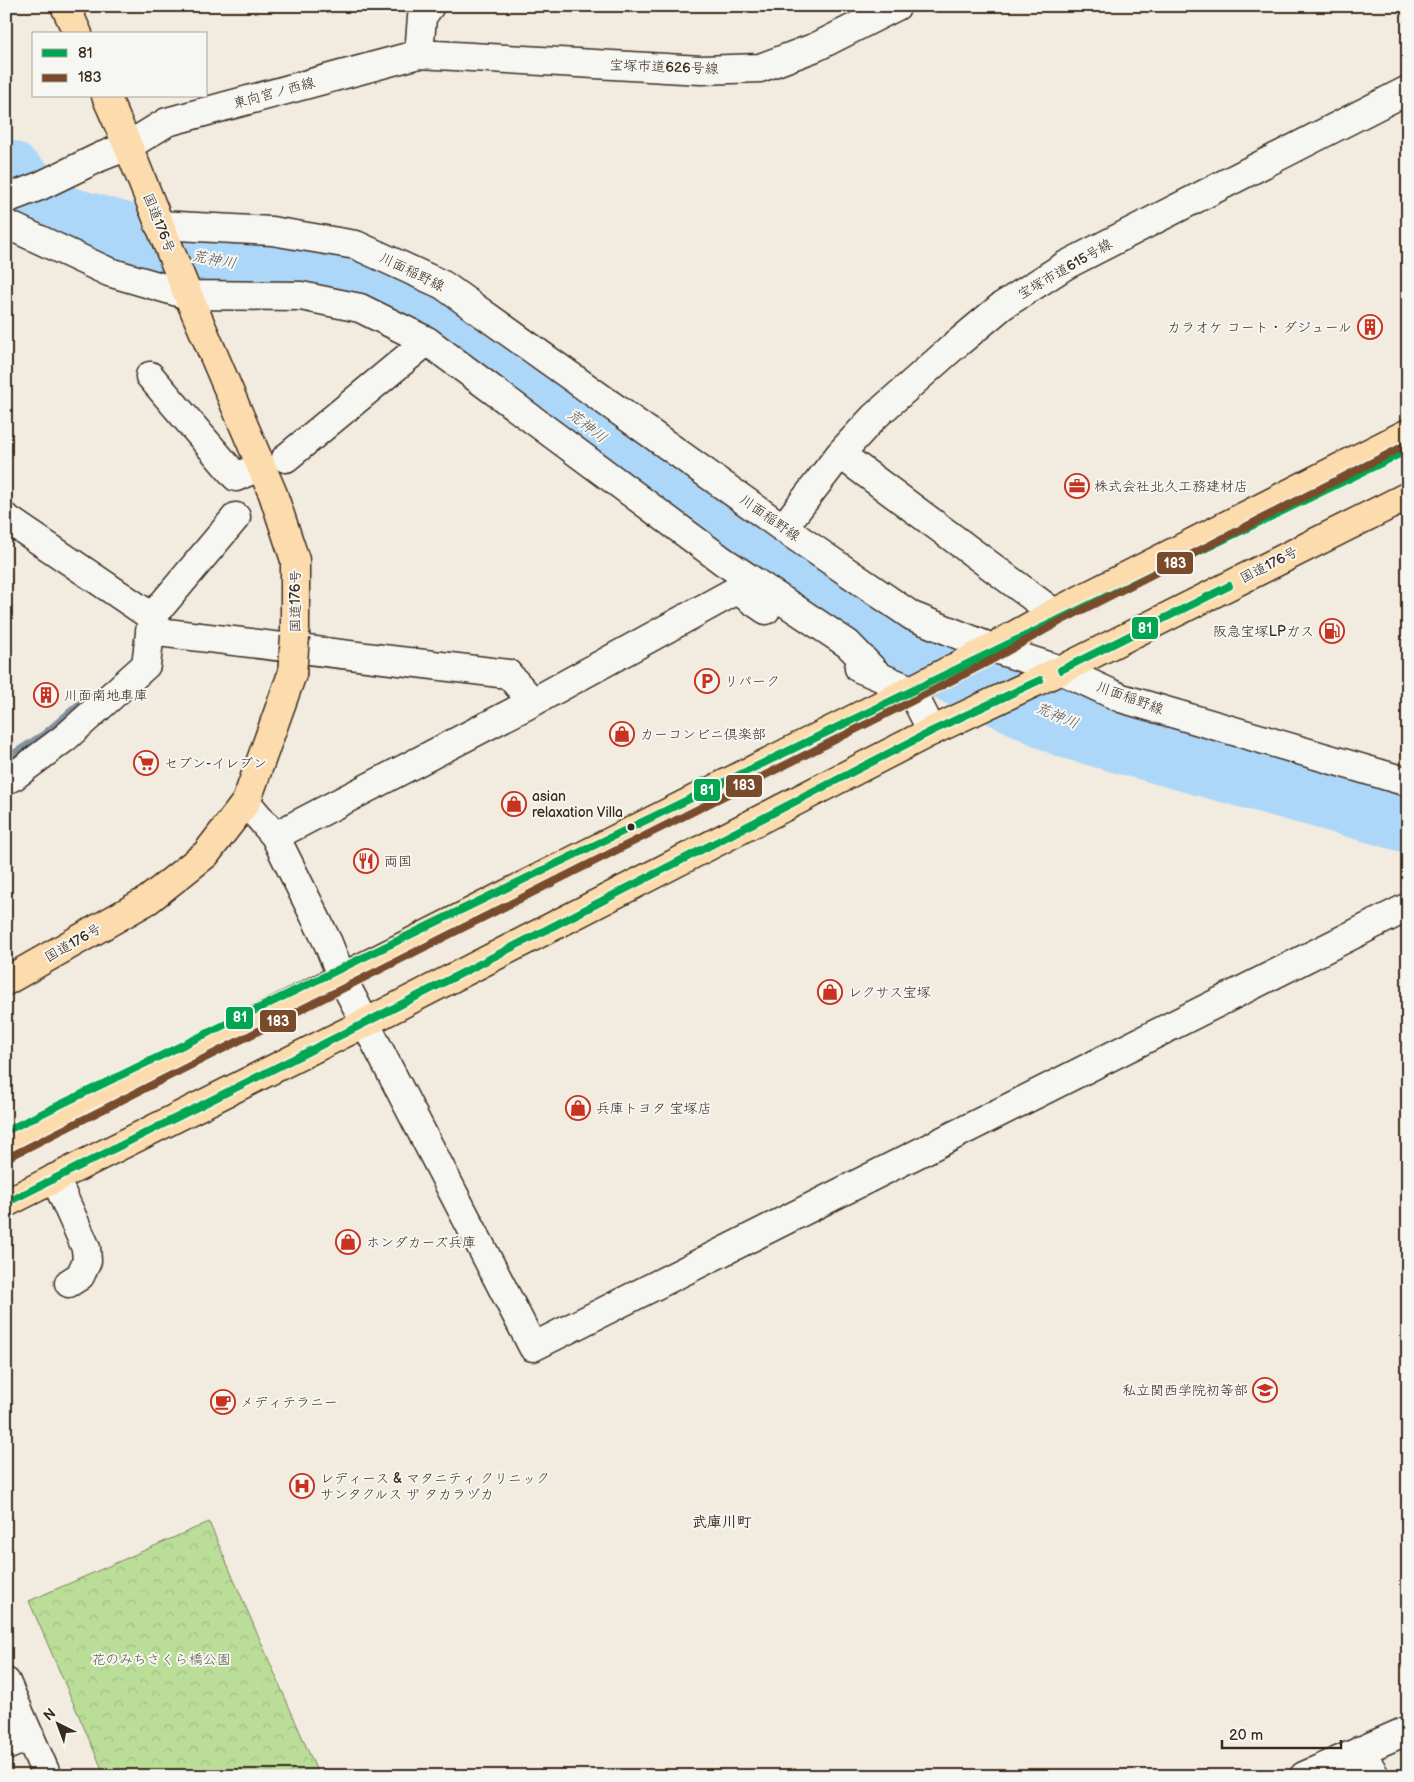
<svg xmlns="http://www.w3.org/2000/svg" width="1414" height="1782" viewBox="0 0 1414 1782" font-family="'Balsamiq Sans','Klee One',sans-serif">
	<style>
		.park { fill: url(#park-crowns); stroke: #7a845b }
		.lines { fill: none; stroke-linecap: round; stroke-linejoin: round }
		.stream { stroke: #7f92a1; stroke-width: 11 }
		.river { stroke: #add7f8; stroke-width: 71 }
		.minor-casing { stroke: #3b2a1e; stroke-width: 31 }
		.highway-casing { stroke: #3b2a1e; stroke-width: 31 }
		.minor { stroke: #f6f6f2; stroke-width: 28 }
		.highway { stroke: #fcdcac; stroke-width: 28 }
		.highway-bridge-casing { stroke: #3b2a1e; stroke-width: 31; stroke-linecap: butt }
		.highway-bridge { stroke: #fcdcac; stroke-width: 28 }
		.bus-1-casing { stroke: #f6f6f2; stroke-width: 11 }
		.bus-2-casing { stroke: #f6f6f2; stroke-width: 11 }
		.bus-1 { stroke: #00a651; stroke-width: 8 }
		.bus-2 { stroke: #7a4b2a; stroke-width: 8 }
		.bus-dot { fill: #3b2a1e; stroke: #f6f6f2; stroke-width: 2 }
		.labels { text-anchor: middle; dominant-baseline: central; stroke-width: 4; stroke-linejoin: round; paint-order: stroke }
		.street-label { font-size: 14px; fill: #3b2a1e; stroke: #f6f6f2 }
		.poi-label { font-size: 14px; fill: #3b2a1e; stroke: #f6f6f2; text-anchor: start }
		.park-label { font-size: 14px; fill: #5b573c; stroke: #f6f6f2 }
		.water-label { font-size: 15px; font-style: italic; fill: #585554; stroke: #f6f6f2 }
		.neighbourhood-label { font-size: 15px; font-weight: bold; fill: #3b2a1e; stroke: #f6f6f2 }
		.line-badge { stroke: #f6f6f2; stroke-width: 2 }
		.badge-label { font-size: 14px; text-anchor: middle; font-weight: bold; fill: #fff }
	</style>
	<defs>
		<pattern id="park-crowns" width="20" height="18" patternUnits="userSpaceOnUse" patternTransform="scale(1.25)"><rect width="20" height="18" fill="#badd98"/><path d="M2 6a3 3 0 1 1 6 0M12 15a3 3 0 1 1 6 0" fill="none" stroke="#a1be83"/></pattern>
	</defs>
	<rect width="100%" height="100%" fill="#f2ebdf"/>
	<filter id="ink" filterUnits="userSpaceOnUse"><feTurbulence type="fractalNoise" baseFrequency=".02" numOctaves="2"/><feDisplacementMap in="SourceGraphic" scale="10" xChannelSelector="R" yChannelSelector="G"/><feConvolveMatrix kernelMatrix="1 2 1 2 8 2 1 2 1" color-interpolation-filters="sRGB"/></filter>
	<g filter="url(#ink)">
		<path class="park" d="M209,1522L319,1776H105L29,1601Z"/>
		<g class="lines">
			<path class="stream" d="M755,565L761,561
				M6,761L45,736L87,700"/>
			<path class="river" d="M6,175L59,220L218,264L334,272L429,307L473,337L761,561L885,635L1068,723L1408,817"/>
			<defs>
				<path id="minor" d="M419,54L701,70L760,68L816,47L897,6
					M6,199L40,186L100,157L128,146L167,122L419,54L422,17L430,6
					M6,224L109,272L188,295L301,296L360,308L427,341L723,561L848,644L877,674
					M159,225L272,231L356,245L443,285L783,528L912,616L992,648L1061,670L1121,698L1408,782
					M150,376L236,477L261,466
					M840,454L1054,613
					M286,458L427,341
					M6,518L152,617
					M783,528L840,454L874,417L953,347L1002,306L1066,265L1408,90
					M150,631L508,674L533,702
					M859,668L911,690L932,731
					M6,780L14,776L66,737L146,665L152,617L236,517
					M246,802L275,836L328,943L342,978L533,1347L1408,907
					M275,836L533,702L737,590L766,610
					M55,1178L86,1248L87,1261L80,1276L69,1283
					M6,1682L47,1776
					M6,1746L30,1736
					M1361,1750L1375,1776
					M1304,1776L1408,1730"/>
				<path id="highway" d="M65,6L78,34
					M106,96L128,146L188,295L273,494L295,560V637
					M6,981L148,900L206,854L246,802L292,674
					M6,1147L911,690L983,653L1054,613L1408,433
					M6,1203L365,1023L932,731L1061,670L1408,496"/>
			</defs>
			<use href="#minor" class="minor-casing"/>
			<use href="#highway" class="highway-casing"/>
			<use href="#minor" class="minor"/>
			<use href="#highway" class="highway"/>
			<defs>
				<path id="highway-bridge" d="M292,674L295,637"/>
			</defs>
			<use href="#highway-bridge" class="highway-bridge-casing"/>
			<use href="#highway-bridge" class="highway-bridge"/>
			<defs>
				<path id="bus-1" d="M1061,670L1229,586
					M6,1131L1408,450
					M6,1203L365,1023L932,731L1040,680"/>
				<path id="bus-2" d="M11,1156L916,699L988,662L1059,622L1408,444"/>
			</defs>
			<use href="#bus-1" class="bus-1-casing"/>
			<use href="#bus-2" class="bus-2-casing"/>
			<use href="#bus-1" class="bus-1"/>
			<use href="#bus-2" class="bus-2"/>
		</g>
	</g>
	<defs>
		<symbol id="building-ring" viewBox="-11 -11 22 22"><circle r="9.5" fill="#f6f6f2" stroke="#c8321e" stroke-width="1.5"/><path d="M-4-6H4V6H1V3H-1V6H-4ZM-2.5-4.3h1.7v1.8h-1.7ZM.8-4.3h1.7v1.8H.8ZM-2.5-1h1.7V.8h-1.7ZM.8-1h1.7V.8H.8Z" fill="#c8321e"/></symbol>
		<symbol id="office-ring" viewBox="-11 -11 22 22"><circle r="9.5" fill="#f6f6f2" stroke="#c8321e" stroke-width="1.5"/><path d="M-6-3h4V-5.5h4V-3h4V5H-6ZM-1-4.5V-3h2v-1.5ZM-6 0V1H6V0Z" fill="#c8321e"/></symbol>
		<symbol id="fuel-ring" viewBox="-11 -11 22 22"><circle r="9.5" fill="#f6f6f2" stroke="#c8321e" stroke-width="1.5"/><path d="M-5.5-6h7V0h2V4h1.3V-2.5L3-4.5l.8-.8L6-3V5H2.5V1h-1V6h-7ZM-4.2-4.7v3.2H.2V-4.7Z" fill="#c8321e"/></symbol>
		<symbol id="parking-ring" viewBox="-11 -11 22 22"><circle r="9.5" fill="#f6f6f2" stroke="#c8321e" stroke-width="1.5"/><path d="M-3.5-5.5H1a3.5 3.5 0 0 1 0 7H-1V5.5H-3.5ZM-1-3.4V-.6H.8a1.4 1.4 0 0 0 0-2.8Z" fill="#c8321e"/></symbol>
		<symbol id="shop-ring" viewBox="-11 -11 22 22"><circle r="9.5" fill="#f6f6f2" stroke="#c8321e" stroke-width="1.5"/><path d="M-5-2.5h2.3a2.7 3.5 0 0 1 5.4 0H5L5.5 6h-11ZM-1.5-2.5h3a1.5 2.3 0 0 0-3 0Z" fill="#c8321e"/></symbol>
		<symbol id="supermarket-ring" viewBox="-11 -11 22 22"><circle r="9.5" fill="#f6f6f2" stroke="#c8321e" stroke-width="1.5"/><path d="M-6-5.5h2.5l.6 2H6L4.5 2H-2.5L-4.4-4H-6ZM-1.5 3.2a1.3 1.3 0 1 0 .1 0ZM3 3.2a1.3 1.3 0 1 0 .1 0Z" fill="#c8321e"/></symbol>
		<symbol id="restaurant-ring" viewBox="-11 -11 22 22"><circle r="9.5" fill="#f6f6f2" stroke="#c8321e" stroke-width="1.5"/><path d="M-5-6h1v4h1v-4h1v4h1v-4h1v5L-1.5 .5V6h-2V.5L-5-1ZM5-6V6H3V1.5H1.5Q1.5-4 5-6Z" fill="#c8321e"/></symbol>
		<symbol id="school-ring" viewBox="-11 -11 22 22"><circle r="9.5" fill="#f6f6f2" stroke="#c8321e" stroke-width="1.5"/><path d="M0-5L7-2L0 1L-7-2ZM-4 1L0 2.5L4 1V4Q0 6-4 4Z" fill="#c8321e"/></symbol>
		<symbol id="cafe-ring" viewBox="-11 -11 22 22"><circle r="9.5" fill="#f6f6f2" stroke="#c8321e" stroke-width="1.5"/><path d="M-5.5-4.5H6V0H3Q3 3.5 0 3.5H-2.5Q-5.5 3.5-5.5 0ZM3-3.2v2h1.7v-2ZM-6 4.5H4V6H-6Z" fill="#c8321e"/></symbol>
		<symbol id="hospital-ring" viewBox="-11 -11 22 22"><circle r="9.5" fill="#f6f6f2" stroke="#c8321e" stroke-width="1.5"/><path d="M-5-5h3v3.5h4V-5h3V5h-3V1.5h-4V5h-3Z" fill="#c8321e"/></symbol>
	</defs>
	<g fill-rule="evenodd">
		<use href="#building-ring" x="1356" y="313" width="28" height="28"/>
		<use href="#office-ring" x="1063" y="472" width="28" height="28"/>
		<use href="#fuel-ring" x="1318" y="617" width="28" height="28"/>
		<use href="#parking-ring" x="693" y="667" width="28" height="28"/>
		<use href="#building-ring" x="32" y="681" width="28" height="28"/>
		<use href="#shop-ring" x="608" y="720" width="28" height="28"/>
		<use href="#supermarket-ring" x="132" y="749" width="28" height="28"/>
		<use href="#shop-ring" x="500" y="790" width="28" height="28"/>
		<use href="#restaurant-ring" x="352" y="847" width="28" height="28"/>
		<use href="#shop-ring" x="816" y="978" width="28" height="28"/>
		<use href="#shop-ring" x="564" y="1094" width="28" height="28"/>
		<use href="#shop-ring" x="334" y="1228" width="28" height="28"/>
		<use href="#school-ring" x="1251" y="1376" width="28" height="28"/>
		<use href="#cafe-ring" x="209" y="1388" width="28" height="28"/>
		<use href="#hospital-ring" x="288" y="1472" width="28" height="28"/>
	</g>
	<circle class="bus-dot" cx="631" cy="827" r="4.5"/>
	<g class="labels">
		<g class="street-label">
			<text transform="translate(664 67) rotate(2)">宝塚市道626号線</text>
			<text transform="translate(274 93) rotate(-15)">東向宮ノ西線</text>
			<text transform="translate(159 223) rotate(68)">国道176号</text>
			<text transform="translate(1065 269) rotate(-30)">宝塚市道615号線</text>
			<text transform="translate(412 272) rotate(26)">川面稲野線</text>
			<text transform="translate(770 518) rotate(35)">川面稲野線</text>
			<text transform="translate(1269 565) rotate(-27)">国道176号</text>
			<text transform="translate(295 601) rotate(-90)">国道176号</text>
			<text transform="translate(1130 698) rotate(20)">川面稲野線</text>
			<text transform="translate(73 943) rotate(-30)">国道176号</text>
		</g>
		<g class="poi-label">
			<text x="1352" y="327" text-anchor="end">カラオケ コート・ダジュール</text>
			<text x="1094" y="486">株式会社北久工務建材店</text>
			<text x="1314" y="631" text-anchor="end">阪急宝塚LPガス</text>
			<text x="724" y="681">リパーク</text>
			<text x="64" y="695">川面南地車庫</text>
			<text x="640" y="734">カーコンビニ倶楽部</text>
			<text x="164" y="763">セブン-イレブン</text>
			<text x="532" y="796">asian<tspan x="532" dy="16">relaxation Villa</tspan></text>
			<text x="384" y="861">両国</text>
			<text x="848" y="992">レクサス宝塚</text>
			<text x="596" y="1108">兵庫トヨタ 宝塚店</text>
			<text x="366" y="1242">ホンダカーズ兵庫</text>
			<text x="1248" y="1390" text-anchor="end">私立関西学院初等部</text>
			<text x="240" y="1402">メディテラニー</text>
			<text x="320" y="1478">レディース &amp; マタニティ クリニック<tspan x="320" dy="16">サンタクルス ザ タカラヅカ</tspan></text>
		</g>
		<g class="park-label">
			<text x="161" y="1659">花のみちさくら橋公園</text>
		</g>
		<g class="water-label">
			<text transform="translate(214 260) rotate(11)">荒神川</text>
			<text transform="translate(587 426) rotate(38)">荒神川</text>
			<text transform="translate(1057 716) rotate(23)">荒神川</text>
		</g>
		<g class="neighbourhood-label">
			<text x="722" y="1522">武庫川町</text>
		</g>
	</g>
	<g class="line-badge">
		<rect x="1156" y="551" width="38" height="24" rx="5" fill="#7a4b2a"/>
		<rect x="1131" y="616" width="28" height="24" rx="5" fill="#00a651"/>
		<rect x="725" y="774" width="38" height="24" rx="5" fill="#7a4b2a"/>
		<rect x="693" y="778" width="28" height="24" rx="5" fill="#00a651"/>
		<rect x="225" y="1006" width="29" height="24" rx="5" fill="#00a651"/>
		<rect x="259" y="1009" width="38" height="24" rx="5" fill="#7a4b2a"/>
	</g>
	<g class="badge-label">
		<text x="1175" y="568">183</text>
		<text x="1145" y="633">81</text>
		<text x="744" y="790">183</text>
		<text x="707" y="795">81</text>
		<text x="240" y="1022">81</text>
		<text x="278" y="1026">183</text>
	</g>
	<rect width="1414" height="1782" fill="none" stroke="#f6f6f2" stroke-width="25"/>
	<rect x="12" y="12" width="1389" height="1757" fill="none" stroke="#3b2a1e" stroke-width="2" filter="url(#ink)"/>
	<rect x="32" y="32" width="175" height="65" fill="#f6f6f2" stroke="#aba49d"/>
	<rect x="42" y="49" width="25" height="8" fill="#00a651" stroke="#aba49d"/>
	<text x="78" y="58" font-size="15" fill="#3b2a1e">81</text>
	<rect x="42" y="74" width="25" height="8" fill="#7a4b2a" stroke="#aba49d"/>
	<text x="78" y="82" font-size="15" fill="#3b2a1e">183</text>
	<g transform="translate(58 1724) rotate(318)" stroke="#f6f6f2" stroke-width="4" paint-order="stroke">
	<path d="M0-4L9 19L0 12L-9 19Z" fill="#3b2a1e"/>
	<text y="-8" font-size="14" font-weight="bold" text-anchor="middle" fill="#3b2a1e">N</text>
	</g>
	<path d="M1222 1740v8h119v-8" fill="none" stroke="#3b2a1e" stroke-width="2.5"/>
	<text x="1229" y="1740" font-size="15" fill="#3b2a1e" stroke="#f6f6f2" stroke-width="4" paint-order="stroke">20 m</text>
</svg>
